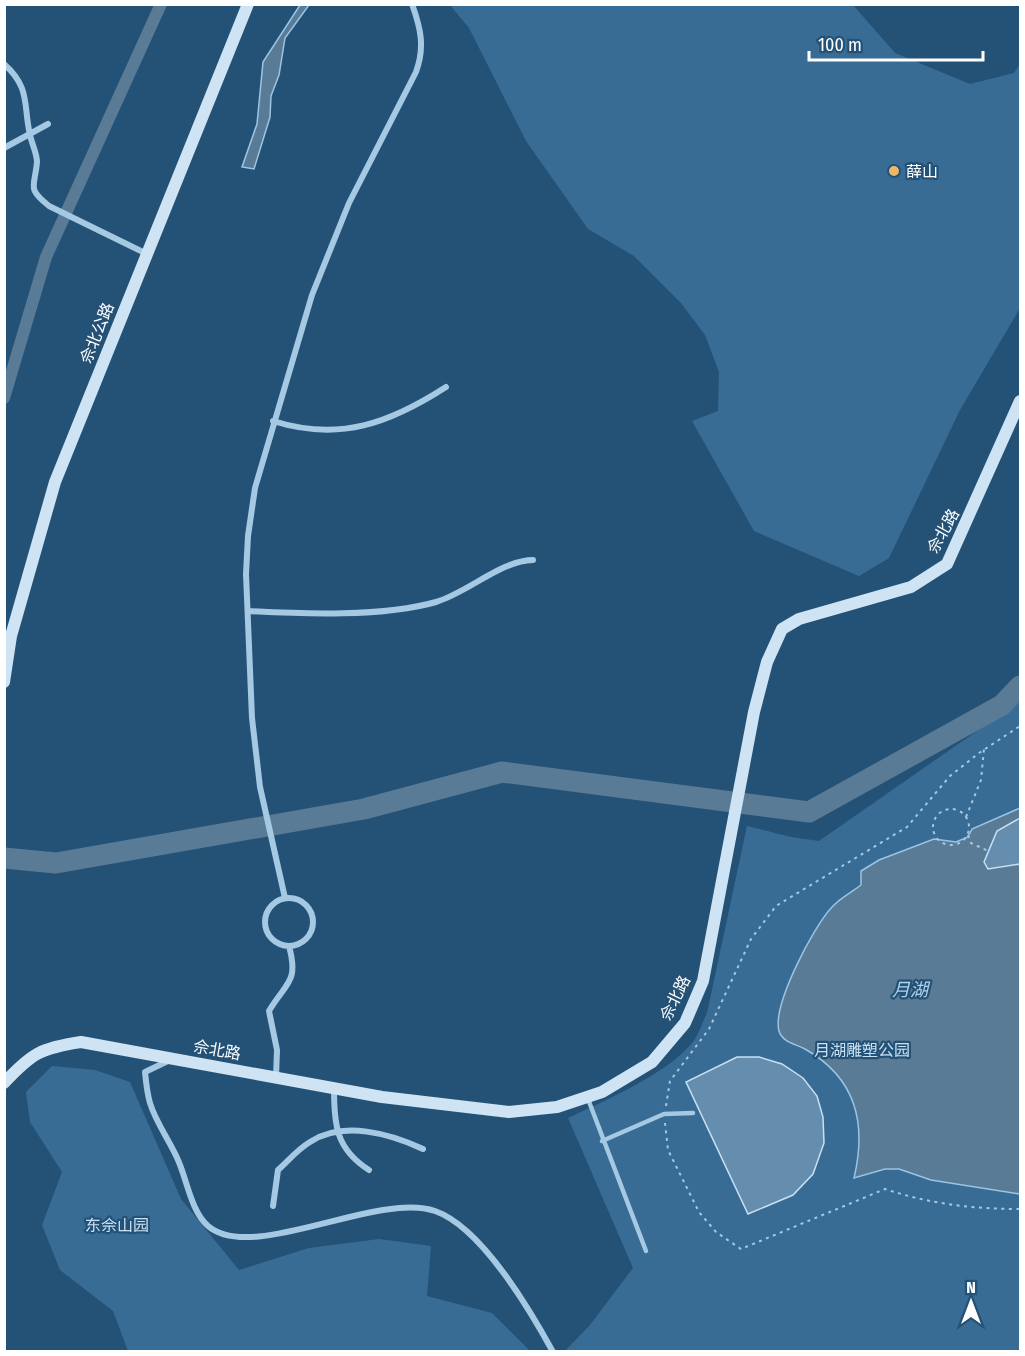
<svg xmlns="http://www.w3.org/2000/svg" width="1025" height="1356" viewBox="0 0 1025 1356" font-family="'Fira Sans Condensed','Noto Sans SC',sans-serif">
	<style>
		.green { fill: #386c95 }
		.water { fill: #597b96; stroke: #9ac5e4; stroke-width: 1.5 }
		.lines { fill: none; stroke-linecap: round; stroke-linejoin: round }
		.canal { stroke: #597b96; stroke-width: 12 }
		.river { stroke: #597b96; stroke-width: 21 }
		.building { fill: #658eae; stroke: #c8e0f3; stroke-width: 1.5 }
		.path { stroke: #a5c8e3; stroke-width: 2; stroke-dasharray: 3 4.5; stroke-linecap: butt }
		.lane { stroke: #a5c8e3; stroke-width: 4.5 }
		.street { stroke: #a5c8e3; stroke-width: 6 }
		.secondary { stroke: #cee3f3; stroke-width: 12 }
		.poi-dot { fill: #edb769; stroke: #245277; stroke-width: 2 }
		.labels { text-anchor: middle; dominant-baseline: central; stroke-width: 4.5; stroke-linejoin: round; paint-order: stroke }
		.poi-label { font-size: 16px; fill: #fff; stroke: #245277; text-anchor: start }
		.street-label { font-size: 16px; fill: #fff; stroke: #245277 }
		.park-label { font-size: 16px; fill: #c8e0f3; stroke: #245277 }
		.water-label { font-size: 18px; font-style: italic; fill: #b0d2eb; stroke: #245277 }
	</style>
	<rect width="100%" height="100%" fill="#245277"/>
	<path class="green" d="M450,5H853L895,53L970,84L1014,73L1020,64V308L960,410L889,558L859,576L754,531L692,421L718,411L719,372L705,335L681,303L634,256L588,229L526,141L469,28Z
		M1020,701V1351L564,1352L590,1325L633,1268L568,1118C604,1101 672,1072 695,1039C700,1031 703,1021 707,1013L747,826L791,837L819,841Z
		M52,1066L95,1070L130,1082L181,1199L239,1270L309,1248L379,1239L431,1246L427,1296L492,1313L530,1351H128L113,1311L60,1270L42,1225L62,1172L30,1122L26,1092Z"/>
	<path class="water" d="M300,5H309L285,38L279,75L271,96L270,117L254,169L242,167L257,124L263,62Z
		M1020,808V1194L931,1180L899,1169H885L854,1178C867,1123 856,1078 805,1049C796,1044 782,1042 779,1031C772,1005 814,926 832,907C840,898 852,892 861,885V871L879,860L934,839L956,842L968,837L972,829Z"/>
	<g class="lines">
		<path class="canal" d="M4,398L46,257L161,4"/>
		<path class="river" d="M4,858L56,863L364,809L502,772L809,812L1002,705L1020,686"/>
	</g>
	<path class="building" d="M1020,818V864L988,869L984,862L997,831Z
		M737,1057H759L782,1064L803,1078L817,1096L823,1117L824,1143L813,1174L793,1195L748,1214L686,1082Z"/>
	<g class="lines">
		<path class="path" d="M933 827a18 18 0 1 1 36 0a18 18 0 1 1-36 0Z
			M966,817L981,780L984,749
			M968,835L971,843L988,851
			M666,1106L670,1081L709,1029L751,939L776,906L907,827L950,776L979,753L1020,726
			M665,1123L668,1150L699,1212L716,1232L741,1249L885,1189C930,1204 973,1209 1020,1209"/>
		<path class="lane" d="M588,1099L646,1251
			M602,1141L664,1114L693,1113"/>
		<path class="street" d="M4,64C31,88 23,105 30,135C32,144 37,154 37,162C35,187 26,188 49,206L147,254
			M4,148L48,124
			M273,421C340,442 390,423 446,387
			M248,611C302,614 384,617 436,602C467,593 502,560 533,560
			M285,898L260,787L252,718L246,574L248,536L255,488L312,295L349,203L416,72C425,47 421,29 412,4
			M265 922a24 24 0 1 1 48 0a24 24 0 1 1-48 0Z
			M170,1060L145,1072C146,1082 147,1093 150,1103C156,1123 170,1141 178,1160C187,1180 191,1211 208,1226C252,1264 377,1191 435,1211C481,1227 530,1310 553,1352
			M276,1077L277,1050L269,1011C286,982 299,983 289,946
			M334,1089C334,1125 336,1149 369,1170
			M273,1206L278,1170C288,1161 298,1149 310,1142C343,1120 391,1134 423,1149"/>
		<path class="secondary" d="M4,682L11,636L55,482L248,4
			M4,1083C32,1053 41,1048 81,1042L382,1097L509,1112L557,1107L602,1092L652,1062L685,1023L703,981L754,712L767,662L782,629L799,619L911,587L947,564L1020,401"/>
	</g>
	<circle class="poi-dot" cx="894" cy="171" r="6"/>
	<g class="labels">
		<g class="poi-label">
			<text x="906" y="171">薛山</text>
		</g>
		<g class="street-label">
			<text transform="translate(97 333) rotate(-68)">佘北公路</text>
			<text transform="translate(943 531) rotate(-61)">佘北路</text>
			<text transform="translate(675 998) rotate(-64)">佘北路</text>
			<text transform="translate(217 1050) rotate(10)">佘北路</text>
		</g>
		<g class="park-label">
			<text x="862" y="1050">月湖雕塑公园</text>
			<text x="117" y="1225">东佘山园</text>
		</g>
		<g class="water-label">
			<text x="910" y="990">月湖</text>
		</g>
	</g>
	<rect width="1025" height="1356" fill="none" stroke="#ffffff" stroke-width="12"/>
	<g transform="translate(971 1302)" stroke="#245277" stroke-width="4.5" paint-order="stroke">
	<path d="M0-4.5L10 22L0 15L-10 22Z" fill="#ffffff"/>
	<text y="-9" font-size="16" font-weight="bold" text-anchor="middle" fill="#ffffff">N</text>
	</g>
	<path d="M809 51v9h174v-9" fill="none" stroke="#ffffff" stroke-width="3"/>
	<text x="818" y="51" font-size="18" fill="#ffffff" stroke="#245277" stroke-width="4.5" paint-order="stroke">100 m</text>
</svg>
